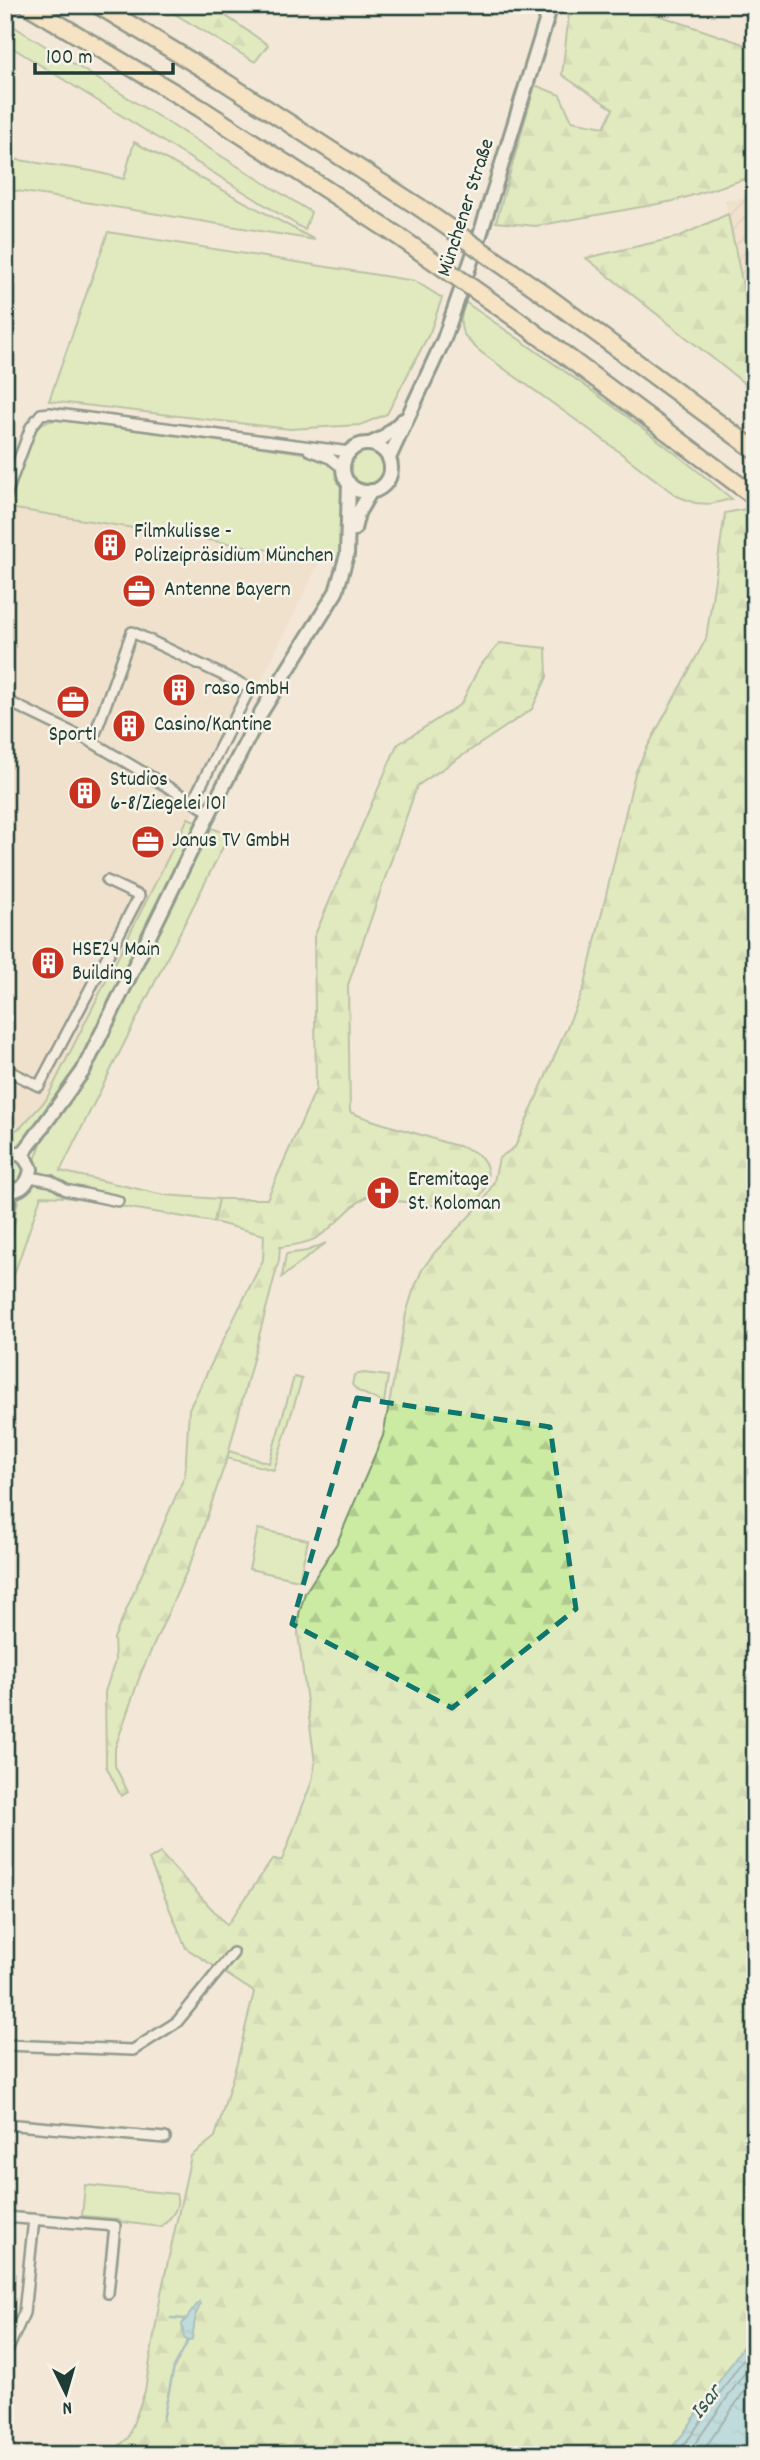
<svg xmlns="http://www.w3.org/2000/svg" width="760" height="2460" viewBox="0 0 760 2460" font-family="Dekko,sans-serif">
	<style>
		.built { fill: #eedac2 }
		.industrial { fill: url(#industrial-furrows) }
		.green { fill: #cceba2; stroke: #76946b; stroke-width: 2 }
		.forest { fill: url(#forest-firs); stroke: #76946b; stroke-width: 2 }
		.water { fill: url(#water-ripples); stroke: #5a939c; stroke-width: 2 }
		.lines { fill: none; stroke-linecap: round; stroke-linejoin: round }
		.shore { stroke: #47767a; stroke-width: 2 }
		.stream { stroke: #5a939c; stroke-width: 2.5 }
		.minor-casing { stroke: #1f3d34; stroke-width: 14 }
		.secondary-casing { stroke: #1f3d34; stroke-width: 18 }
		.motorway-casing { stroke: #1f3d34; stroke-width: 21 }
		.minor { stroke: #f7f3e8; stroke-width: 9 }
		.secondary { stroke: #f7f3e8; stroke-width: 12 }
		.motorway { stroke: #faddab; stroke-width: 16 }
		.motorway-bridge-casing { stroke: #1f3d34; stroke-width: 21; stroke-linecap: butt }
		.motorway-bridge { stroke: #faddab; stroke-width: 16 }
		.marked { fill: none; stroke: #0f766e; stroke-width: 5; stroke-dasharray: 14 9; stroke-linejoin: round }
		.labels { text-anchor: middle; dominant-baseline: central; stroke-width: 5; stroke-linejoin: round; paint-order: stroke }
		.street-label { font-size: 21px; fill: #1f3d34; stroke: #f7f3e8 }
		.poi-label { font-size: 21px; fill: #1f3d34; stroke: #f7f3e8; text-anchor: start }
		.water-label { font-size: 23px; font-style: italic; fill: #335a57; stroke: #f7f3e8 }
	</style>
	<defs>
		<pattern id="industrial-furrows" width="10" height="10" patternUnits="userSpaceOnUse" patternTransform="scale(1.75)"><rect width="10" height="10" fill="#eedac2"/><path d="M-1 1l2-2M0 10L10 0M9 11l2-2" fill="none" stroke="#ccbca7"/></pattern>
		<pattern id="forest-firs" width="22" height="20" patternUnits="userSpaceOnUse" patternTransform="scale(1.75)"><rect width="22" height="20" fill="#cceba2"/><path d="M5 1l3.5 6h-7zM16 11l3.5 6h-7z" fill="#afca8c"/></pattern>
		<pattern id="water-ripples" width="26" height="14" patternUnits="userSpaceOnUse" patternTransform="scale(1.75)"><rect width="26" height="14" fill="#82cce2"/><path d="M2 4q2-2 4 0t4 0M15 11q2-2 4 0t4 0" fill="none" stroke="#6aa7b8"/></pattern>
	</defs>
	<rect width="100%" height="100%" fill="#f3e8d7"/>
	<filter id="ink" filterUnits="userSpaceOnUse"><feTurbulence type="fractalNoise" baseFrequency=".0143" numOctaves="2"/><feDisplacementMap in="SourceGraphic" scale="14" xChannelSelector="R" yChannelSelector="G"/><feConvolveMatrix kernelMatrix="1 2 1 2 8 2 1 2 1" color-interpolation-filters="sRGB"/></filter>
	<g filter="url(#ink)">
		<path class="built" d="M5,473L20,476L9,508L322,557L249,706L46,1100L21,1127L5,1137Z"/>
		<path class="industrial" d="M755,196V310L749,311L725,200Z"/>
		<path class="green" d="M5,21L311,212L305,230L5,43Z
			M134,142L315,240L5,189V158L92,171L124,179Z
			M108,232L415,281L442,298L430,332L387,414L360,425L290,429L49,401Z
			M465,302C557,365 647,428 732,499L710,504L695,503L677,496L597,435L482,353C461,335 456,329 465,302Z
			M59,419L79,420L309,454C314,456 321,456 325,459C357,475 342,533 338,561L9,508L33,432L43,423Z
			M350 468a17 17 0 1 1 34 0a17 17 0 1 1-34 0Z
			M188,818L229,835L60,1171L164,1195L219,1199L214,1222L65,1197L41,1196L5,1301V1213H15L19,1197L28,1192L34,1183L47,1184L50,1176L38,1171L34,1163L42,1141L31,1134L19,1145L5,1148V1137L21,1127L46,1100Z
			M14,1157L22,1162L25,1175L15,1185H5V1158Z
			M326,1243L282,1277L286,1254L307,1251Z
			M364,1373L388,1376L384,1403L358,1391L352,1385L354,1375Z
			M294,1377L302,1379L274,1470L227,1458L229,1451L269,1463Z
			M258,1529L308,1540L299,1580L249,1569Z
			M85,2185L176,2194C181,2208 171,2218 161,2227L122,2222L118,2219L82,2216Z"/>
		<path class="forest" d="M160,5H210L268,45L255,62Z
			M570,5H629L755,48V176L674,201L536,226L496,222L535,85L560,95L572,121L604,127L613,109L562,75Z
			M728,214L748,310H755V426L749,387L586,258L678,237Z
			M745,509L755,517V2329L684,2433L666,2455H109L128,2438L145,2391L161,2293L191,2156L215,2137L237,2062L254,1992L186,1948L149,1860L160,1853L227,1925L272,1860H282L312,1781L315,1763L298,1634L299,1614L305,1593L337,1543L383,1436L406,1314L413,1291L422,1270L435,1252L484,1201L494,1181L499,1158L515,1147L584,988L635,773L648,746L706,639L725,513Z
			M500,643L546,648L547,677L532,709L417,786L348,985L350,1112C381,1125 412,1131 443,1142C453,1145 466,1147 474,1152C487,1160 490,1171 486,1185C483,1196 477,1203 466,1209L389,1200L388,1184L383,1183C372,1195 360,1199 349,1210C322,1236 318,1243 280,1247L279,1260L227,1458L194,1555L141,1673L115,1748V1766L128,1792L121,1796L106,1766L105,1692L115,1661L114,1638L185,1475L189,1409L263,1260L264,1235L214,1222L219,1199H267L316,1089L314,937L397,745L461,704L479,667Z"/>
		<path class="water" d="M199,2302L200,2305L196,2314L192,2339L188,2341L184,2338L182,2324Z
			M755,2329V2436L745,2455H666L684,2433Z"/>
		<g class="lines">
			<path class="shore" d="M675,2455L690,2437L755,2342
				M687,2455L755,2358
				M700,2455L755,2376"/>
			<path class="stream" d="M171,2318L186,2319
				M163,2420L174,2367L188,2341"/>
			<defs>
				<path id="minor" d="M309,450L330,458L344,469
					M5,497L31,427L41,414L50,413L350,452
					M5,700L92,742L210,812
					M92,742L132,632L250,688L193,801
					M5,1069L39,1086L139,896L107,881
					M30,1177L51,1181L66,1190L118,1201
					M5,2045L133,2050L177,2022L233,1953
					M5,2124L165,2138
					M5,2217L115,2226L108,2293
					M5,2356L24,2313L34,2219"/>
				<path id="secondary" d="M370,444L383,438L403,420
					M343 468a24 24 0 1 1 48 0a24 24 0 1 1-48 0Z
					M389,458L444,339L480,235L551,5
					M354,529L358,513L371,491
					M5,1153C19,1151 26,1156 31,1169C29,1184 20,1193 5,1190
					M22,1155L83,1071L210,812L262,711L336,592L347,555L349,483
					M5,1236L9,1192"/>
				<path id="motorway" d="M27,5L200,108L398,236
					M98,5L222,80L419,207
					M537,289L755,450
					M515,318L755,497"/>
			</defs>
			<use href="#minor" class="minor-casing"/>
			<use href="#secondary" class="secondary-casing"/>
			<use href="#motorway" class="motorway-casing"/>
			<use href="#minor" class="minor"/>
			<use href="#secondary" class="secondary"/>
			<use href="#motorway" class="motorway"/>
			<defs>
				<path id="motorway-bridge" d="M419,207L537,289
					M398,236L515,318"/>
			</defs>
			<use href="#motorway-bridge" class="motorway-bridge-casing"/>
			<use href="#motorway-bridge" class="motorway-bridge"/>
		</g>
	</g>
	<path d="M0 0H760V2460H0ZM357,1398L550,1427L576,1609L452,1708L292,1624Z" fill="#f3e8d7" fill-opacity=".55" fill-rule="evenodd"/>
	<path class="marked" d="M357,1398L550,1427L576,1609L452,1708L292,1624Z"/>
	<defs>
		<symbol id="building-disc" viewBox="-11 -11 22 22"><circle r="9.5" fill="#c8321e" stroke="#f7f3e8"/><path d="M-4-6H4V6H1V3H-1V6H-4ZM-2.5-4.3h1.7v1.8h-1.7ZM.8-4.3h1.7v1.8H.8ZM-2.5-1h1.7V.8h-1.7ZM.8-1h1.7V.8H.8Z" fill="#fff"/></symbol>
		<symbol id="office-disc" viewBox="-11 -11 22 22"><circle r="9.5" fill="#c8321e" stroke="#f7f3e8"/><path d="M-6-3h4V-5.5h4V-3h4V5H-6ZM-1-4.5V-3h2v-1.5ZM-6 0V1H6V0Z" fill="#fff"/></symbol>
		<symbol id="church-disc" viewBox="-11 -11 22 22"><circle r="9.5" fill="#c8321e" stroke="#f7f3e8"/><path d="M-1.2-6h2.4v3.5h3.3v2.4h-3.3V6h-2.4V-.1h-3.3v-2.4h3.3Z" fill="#fff"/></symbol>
	</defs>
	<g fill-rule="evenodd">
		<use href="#building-disc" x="91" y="526" width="38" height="38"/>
		<use href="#office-disc" x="120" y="572" width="38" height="38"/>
		<use href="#building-disc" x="160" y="671" width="38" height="38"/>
		<use href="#office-disc" x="54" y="683" width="38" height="38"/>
		<use href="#building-disc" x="110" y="707" width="38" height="38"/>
		<use href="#building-disc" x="66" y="774" width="38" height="38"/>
		<use href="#office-disc" x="129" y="823" width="38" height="38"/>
		<use href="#building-disc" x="29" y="944" width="38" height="38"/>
		<use href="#church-disc" x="364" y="1174" width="38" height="38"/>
	</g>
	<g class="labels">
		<g class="street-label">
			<text transform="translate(467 208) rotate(-72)">Münchener Straße</text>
		</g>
		<g class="poi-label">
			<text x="134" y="533">Filmkulisse -<tspan x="134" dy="24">Polizeipräsidium München</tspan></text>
			<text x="164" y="591">Antenne Bayern</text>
			<text x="204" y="690">raso GmbH</text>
			<text x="154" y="726">Casino/Kantine</text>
			<text x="73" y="736" text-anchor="middle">Sport1</text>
			<text x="110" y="781">Studios<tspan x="110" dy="24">6-8/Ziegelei 101</tspan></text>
			<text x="172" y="842">Janus TV GmbH</text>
			<text x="72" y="951">HSE24 Main<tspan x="72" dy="24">Building</tspan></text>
			<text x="408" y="1181">Eremitage<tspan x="408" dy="24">St. Koloman</tspan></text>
		</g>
		<g class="water-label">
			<text transform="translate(707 2403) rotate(-52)">Isar</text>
		</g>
	</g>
	<rect width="760" height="2460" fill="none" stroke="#f7f3e8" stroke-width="28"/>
	<rect x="14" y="14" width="732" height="2432" fill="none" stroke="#1f3d34" stroke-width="2.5" filter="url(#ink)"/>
	<g transform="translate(66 2393) rotate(175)" stroke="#f7f3e8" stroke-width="5" paint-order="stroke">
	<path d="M0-5L12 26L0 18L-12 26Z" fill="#1f3d34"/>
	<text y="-10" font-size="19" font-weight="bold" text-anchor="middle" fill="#1f3d34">N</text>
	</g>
	<path d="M35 63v10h138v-10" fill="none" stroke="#1f3d34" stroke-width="3.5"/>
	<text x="46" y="63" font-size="21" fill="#1f3d34" stroke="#f7f3e8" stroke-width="5" paint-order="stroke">100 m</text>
</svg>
